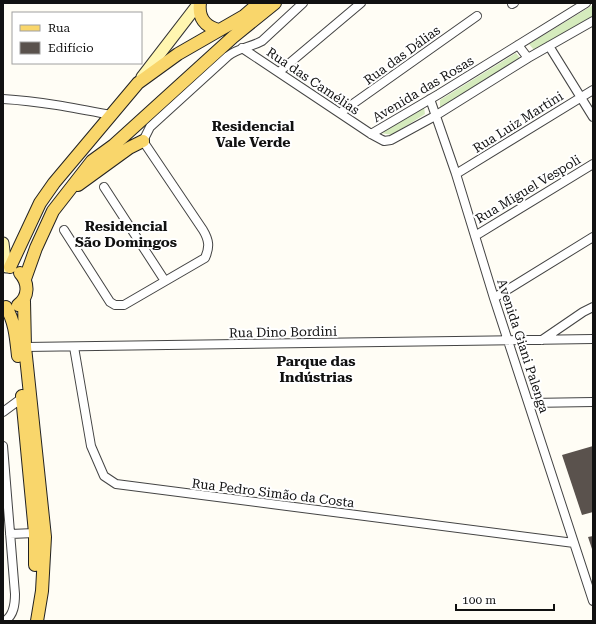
<svg xmlns="http://www.w3.org/2000/svg" width="596" height="624" viewBox="0 0 596 624" font-family="'Roboto Serif',serif">
	<style>
		.green { fill: #d5ebbd }
		.building { fill: #5a524d }
		.lines { fill: none; stroke-linecap: round; stroke-linejoin: round }
		.street-casing { stroke: #444; stroke-width: 10 }
		.secondary-casing { stroke: #333; stroke-width: 13 }
		.primary-casing { stroke: #222; stroke-width: 14 }
		.street { stroke: #fff; stroke-width: 8 }
		.secondary { stroke: #fff6b0; stroke-width: 11 }
		.primary { stroke: #f9d66b; stroke-width: 12 }
		.labels { text-anchor: middle; dominant-baseline: central; stroke-width: 4; stroke-linejoin: round; paint-order: stroke }
		.street-label { font-size: 13px; fill: #111; stroke: #fff }
		.neighbourhood-label { font-size: 14px; font-weight: bold; fill: #111; stroke: #fff }
	</style>
	<rect width="100%" height="100%" fill="#fffdf5"/>
	<path class="green" d="M593,5V16L534,50L529,44Z
		M516,53L520,58L440,108V100Z
		M424,107L425,114L392,135L381,133Z"/>
	<path class="building" d="M593,446V512L582,515L562,455Z
		M593,536V552L588,537Z"/>
	<g class="lines">
		<defs>
			<path id="street" d="M512,4L514,3
				M518,45L528,58
				M549,46L593,117
				M242,48L371,134L384,141L391,140L435,116L528,58L593,21
				M279,72L361,3
				M3,99C39,101 75,108 111,115
				M430,99L456,174L494,298L593,601
				M340,113L477,16
				M371,134L439,94L586,3
				M456,174L593,90
				M104,187L165,281
				M64,230L110,302L115,305H124L205,258C210,247 209,240 203,230L143,141L150,127L228,56C238,48 251,47 262,41L303,3
				M475,236L593,164
				M494,298L593,237
				M542,340L583,312L593,307
				M25,347L593,339
				M74,347L91,446L104,476L116,484L574,543
				M529,403L593,402
				M3,412L22,398
				M3,446L15,594C15,604 14,615 5,621
				M10,534L35,533"/>
			<path id="secondary" d="M142,77L199,3
				M3,243L6,267"/>
			<path id="primary" d="M200,3C198,18 205,27 219,30
				M78,185L129,148L143,141
				M10,267L40,203L54,183L138,83L178,54L244,16L259,3
				M25,279L36,248L53,211L92,161L114,145L233,37L275,3
				M24,301L25,347L45,537L42,591L37,621
				M18,305C29,297 29,283 20,273
				M6,307C15,322 16,338 18,356
				M22,396L35,533V565"/>
		</defs>
		<use href="#street" class="street-casing"/>
		<use href="#secondary" class="secondary-casing"/>
		<use href="#primary" class="primary-casing"/>
		<use href="#street" class="street"/>
		<use href="#secondary" class="secondary"/>
		<use href="#primary" class="primary"/>
	</g>
	<g class="labels">
		<g class="street-label">
			<text transform="translate(402 55) rotate(-36)">Rua das Dálias</text>
			<text transform="translate(313 81) rotate(34)">Rua das Camélias</text>
			<text transform="translate(423 89) rotate(-31)">Avenida das Rosas</text>
			<text transform="translate(518 122) rotate(-32)">Rua Luiz Martini</text>
			<text transform="translate(528 189) rotate(-31)">Rua Miguel Vespoli</text>
			<text transform="translate(283 332) rotate(-1)">Rua Dino Bordini</text>
			<text transform="translate(523 346) rotate(72)">Avenida Giani Palenga</text>
			<text transform="translate(273 493) rotate(7)">Rua Pedro Simão da Costa</text>
		</g>
		<g class="neighbourhood-label">
			<text x="253" y="126">Residencial<tspan x="253" dy="16">Vale Verde</tspan></text>
			<text x="126" y="226">Residencial<tspan x="126" dy="16">São Domingos</tspan></text>
			<text x="316" y="361">Parque das<tspan x="316" dy="16">Indústrias</tspan></text>
		</g>
	</g>
	<rect width="596" height="624" fill="none" stroke="#111111" stroke-width="8"/>
	<rect x="12" y="12" width="130" height="52" fill="#ffffff" stroke="#a0a0a0"/>
	<rect x="20" y="25" width="20" height="6" fill="#f9d66b" stroke="#a0a0a0"/>
	<text x="48" y="32" font-size="12" fill="#111111">Rua</text>
	<rect x="20" y="42" width="20" height="12" fill="#5a524d" stroke="#a0a0a0"/>
	<text x="48" y="52" font-size="12" fill="#111111">Edifício</text>
	<path d="M456 604v6h98v-6" fill="none" stroke="#111111" stroke-width="2"/>
	<text x="462" y="604" font-size="12" fill="#111111" stroke="#ffffff" stroke-width="3" paint-order="stroke">100 m</text>
</svg>
